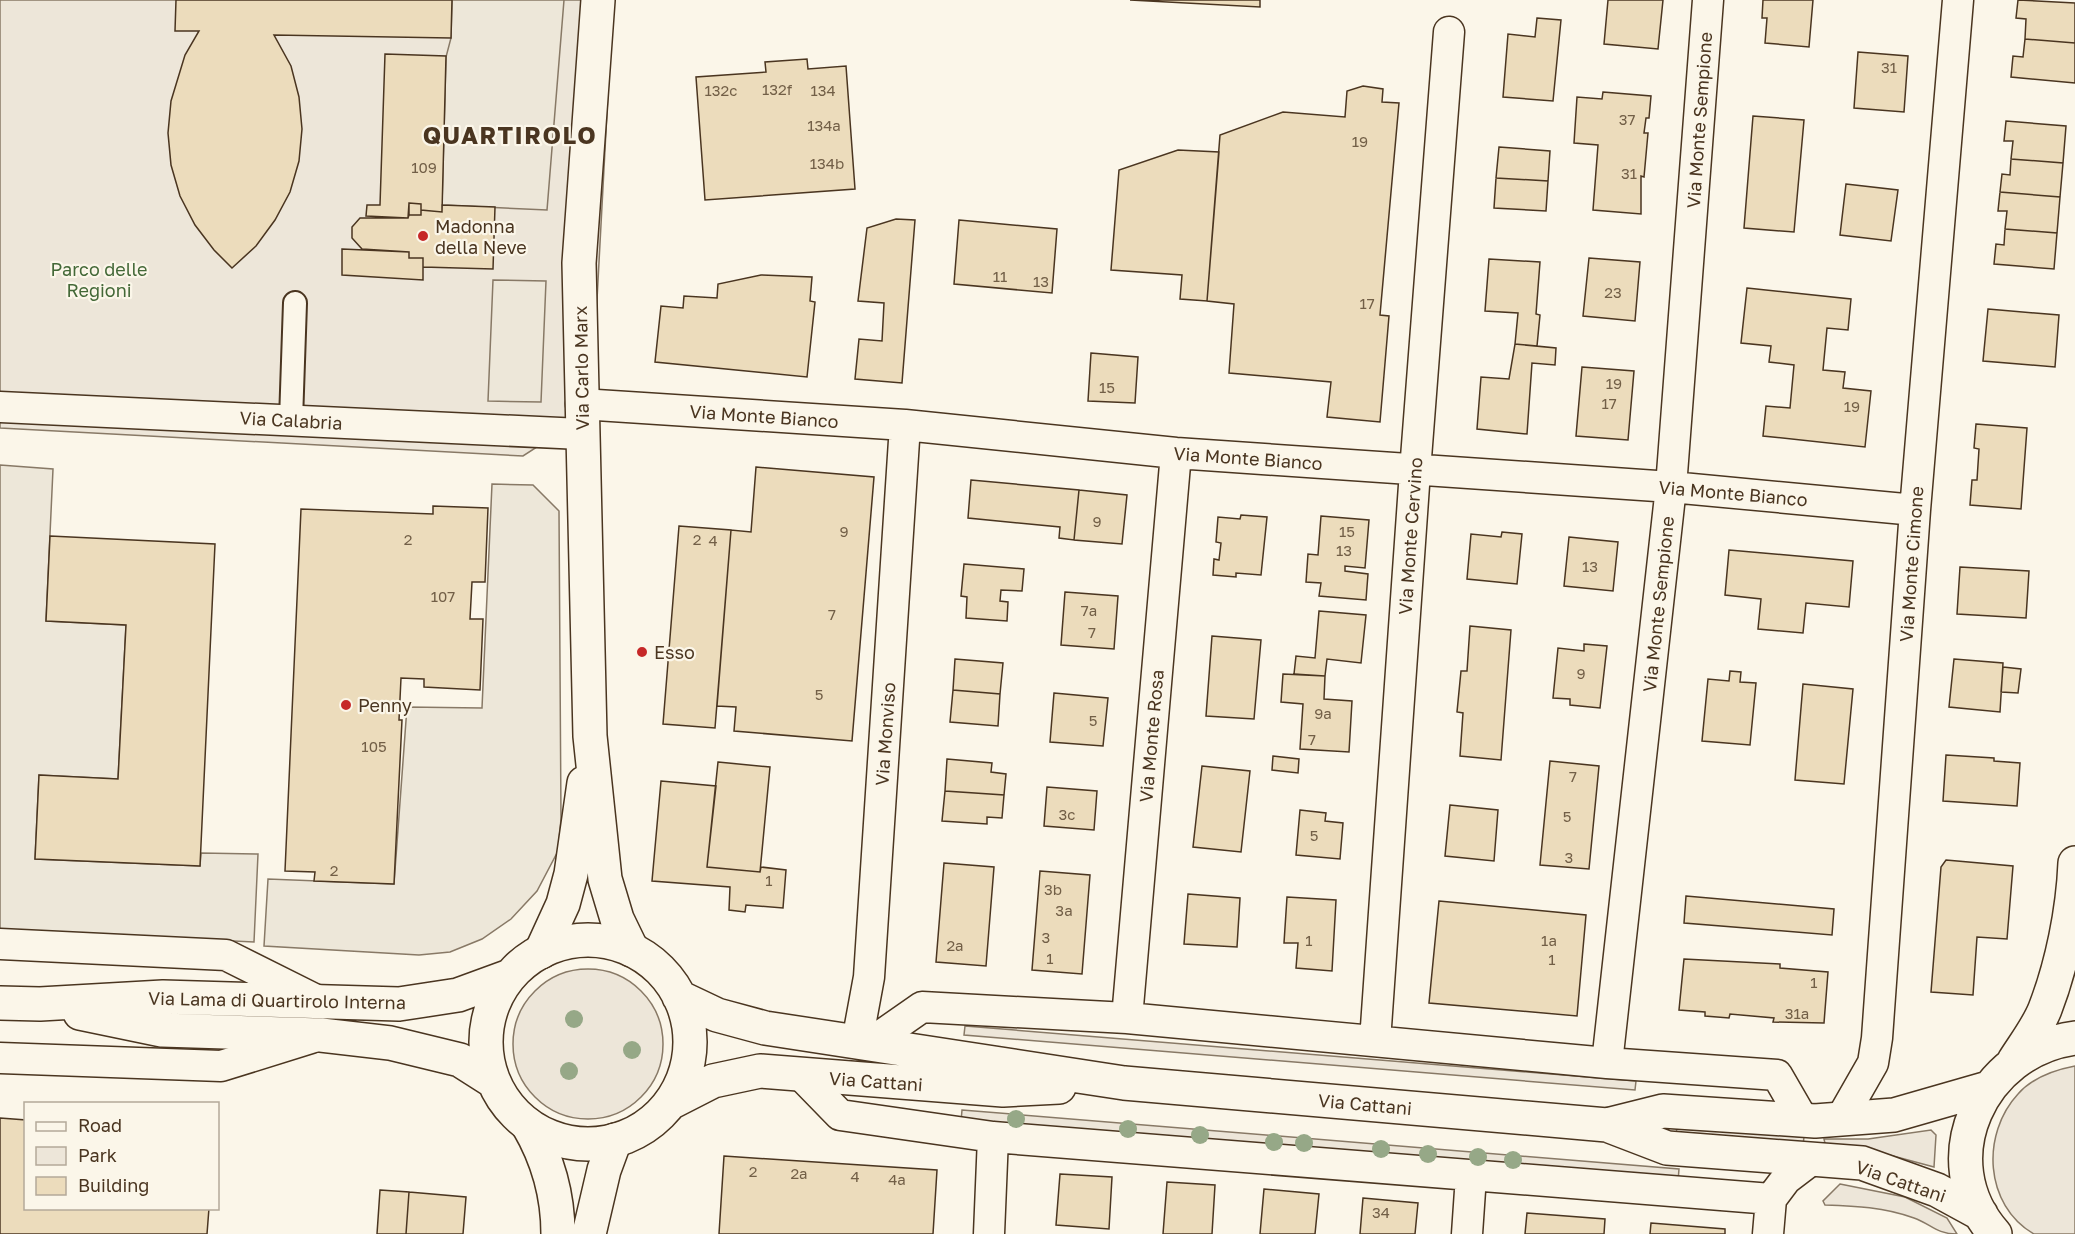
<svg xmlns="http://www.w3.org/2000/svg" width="2075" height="1234" viewBox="0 0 2075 1234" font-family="'Golos Text',sans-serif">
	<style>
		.green { fill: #ede6d9; stroke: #887966; stroke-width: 1.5 }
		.parking { fill: #ede7d9; stroke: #887966; stroke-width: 1.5 }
		.building { fill: #ecdcbc; stroke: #4a3520; stroke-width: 1.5 }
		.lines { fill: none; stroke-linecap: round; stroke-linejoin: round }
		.pedestrian-casing { stroke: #4a3520; stroke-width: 26 }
		.minor-casing { stroke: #4a3520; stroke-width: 33 }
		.tertiary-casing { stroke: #4a3520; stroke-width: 36 }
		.secondary-casing { stroke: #4a3520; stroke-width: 36 }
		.primary-casing { stroke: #4a3520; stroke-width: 36 }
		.pedestrian { stroke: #fbf6e9; stroke-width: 22 }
		.minor { stroke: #fbf6e9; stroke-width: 30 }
		.tertiary { stroke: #fbf6e9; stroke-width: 33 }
		.secondary { stroke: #fbf6e9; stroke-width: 33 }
		.primary { stroke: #fbf6e9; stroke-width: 33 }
		.tree { fill: #96a887 }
		.poi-dot { fill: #c62828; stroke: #fbf6e9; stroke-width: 2 }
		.labels { text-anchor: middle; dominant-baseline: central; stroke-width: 4.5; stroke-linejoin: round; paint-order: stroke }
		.number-label { font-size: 15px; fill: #725f47 }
		.street-label { font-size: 18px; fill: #4a3520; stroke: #fbf6e9 }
		.poi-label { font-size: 18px; fill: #4a3520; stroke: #fbf6e9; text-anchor: start }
		.park-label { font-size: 18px; fill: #436837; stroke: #fbf6e9 }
		.district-label { font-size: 24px; font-weight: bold; letter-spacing: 1.5px; fill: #4a3520; stroke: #fbf6e9 }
	</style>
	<rect width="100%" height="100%" fill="#fbf6e9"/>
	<path class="green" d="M0,0H613L591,412L523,456L0,428Z
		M513 1044a75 75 0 1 1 150 0a75 75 0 1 1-150 0Z
		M965,1026L1636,1081L1635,1090L964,1035Z
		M2075,1066V1234H2034C1984,1205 1981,1134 2018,1094C2033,1077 2054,1070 2075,1066Z
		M962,1110L1679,1169L1678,1181L961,1122Z
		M1677,1127L1804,1137L1803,1145L1676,1135Z
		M1931,1130L1936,1135L1934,1167L1882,1153L1826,1148L1824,1139H1868Z
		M1840,1184L1905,1197L1947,1218L1957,1234C1936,1234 1931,1224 1914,1218C1884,1207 1855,1206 1825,1205L1823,1201Z"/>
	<path class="parking" d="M452,0H564L547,210L442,205L446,57L451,38Z
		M493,280L546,281L541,402L488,401Z
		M0,465L53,469L46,621L126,625L118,779L39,775L35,859L200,866L201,853L258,854L254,942L0,930Z
		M492,484L533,485L559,511L561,819L558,851L537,891L511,919L482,939L450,952L419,955L264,946L268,879L394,884L407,707L482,708Z"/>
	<path class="building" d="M176,0H452L451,38L274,35L291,66L299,97L302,129L299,161L290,192L275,220L256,246L232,268L214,250L195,225L180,196L171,165L168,133L171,101L185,55L199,31H175Z
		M1130,0H1260V7Z
		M1608,0H1663L1658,49L1604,44Z
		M1763,0H1813L1809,47L1765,43L1767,18H1762Z
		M2018,0L2075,3V43L2025,39L2026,19L2016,18Z
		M1537,18L1561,20L1553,101L1503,97L1508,34L1535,37Z
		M2025,39L2075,43V83L2011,77L2013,56L2023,57Z
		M1858,52L1908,56L1904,112L1854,108Z
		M385,54L446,56L442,212L421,210V204L409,203L408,218L366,216L367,205H380Z
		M807,59L808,69L846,66L855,189L705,200L696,77L766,72L765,62Z
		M1363,86L1383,89L1382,102L1399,103L1380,315L1389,316L1380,422L1327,417L1331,382L1229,373L1234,304L1207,301L1220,135L1283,112L1345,117L1347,91Z
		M1603,92L1651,96L1649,118H1646L1644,133H1648L1644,177L1641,176V214L1593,210L1598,145L1574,143L1577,97L1602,99Z
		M1753,116L1804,120L1794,232L1744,228Z
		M2006,121L2066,126L2063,163L2011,159L2013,141H2004Z
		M1499,147L1550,151L1548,181L1496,178Z
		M1178,150L1219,152L1207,301L1180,299L1182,275L1111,270L1119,170Z
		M2011,159L2063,163L2060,197L2000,192L2002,174L2010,175Z
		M1496,178L1548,181L1546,211L1494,208Z
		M1846,184L1898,190L1891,241L1840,235Z
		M2000,192L2060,197L2057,233L2005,229L2007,211H1998Z
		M409,203L421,204V215H409Z
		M442,205L495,207L493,269L423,267V258H409V252L362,249L352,238V227L360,218H408L409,215H421V210L442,212Z
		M896,219L915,220L902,383L855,379L859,339L882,341L884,303L858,301L867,228Z
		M959,220L1057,229L1052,293L954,284Z
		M2005,229L2057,233L2054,269L1994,264L1996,244L2004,245Z
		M342,249L409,252V258H423V280L342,275Z
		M1589,258L1640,262L1635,321L1583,316Z
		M1489,259L1540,262L1536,314L1540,315L1537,346L1515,344L1518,313L1485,311Z
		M761,275L812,277L810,301L815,302L807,377L655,362L661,306L683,308L684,296L717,298L718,284Z
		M1747,288L1851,299L1848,330L1827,328L1823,370L1845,372L1843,388L1871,391L1865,447L1763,436L1766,406L1790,408L1794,365L1769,362L1771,346L1741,343Z
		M1988,309L2059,315L2055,367L1983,361Z
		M1515,344L1556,348L1555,365L1532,363L1527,434L1477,429L1481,377L1509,379Z
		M1091,353L1138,357L1135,403L1088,401Z
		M1582,367L1634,371L1628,440L1576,436Z
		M1976,424L2027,428L2021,509L1970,505L1972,480H1977L1979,449L1974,448Z
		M756,467L874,477L852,741L734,731L736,707L717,706L731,530L751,532Z
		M971,480L1079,490L1074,540L1059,538L1060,527L968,518Z
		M1079,490L1127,495L1122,544L1074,540Z
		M433,506L488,508L485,582H472L470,619H483L480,690L424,687V679L401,678L399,720H402L394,884L314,881L315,872L285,871L301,509L433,514Z
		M1241,515L1267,517L1261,575L1236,573V577L1213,575L1214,559L1219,560L1221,543L1216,542L1218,517L1240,519Z
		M1321,516L1369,520L1365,568L1345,566V571L1368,574L1366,600L1319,596L1321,583L1306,582L1308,554L1318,555Z
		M679,526L731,530L715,728L663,724Z
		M1502,532L1522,534L1517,584L1467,579L1471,534L1501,537Z
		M50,536L215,544L200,866L35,859L39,775L118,779L126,625L46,621Z
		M1569,537L1618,542L1613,591L1564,586Z
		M1729,550L1853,561L1849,607L1806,603L1803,633L1758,629L1761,599L1725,595Z
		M964,564L1024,569L1022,591L1001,590L1000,601L1008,602L1007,621L966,618L967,597L961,596Z
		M1960,567L2029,571L2026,618L1957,614Z
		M1065,592L1118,596L1114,649L1061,645Z
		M1319,611L1366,615L1361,663L1327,659L1325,676L1294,674L1296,656L1315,658Z
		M1470,626L1511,630L1501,760L1460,756L1463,713L1457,712L1461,671H1467Z
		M1212,636L1261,640L1254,719L1206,716Z
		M1584,644L1607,646L1600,708L1570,705V699L1553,698L1558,648L1584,651Z
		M955,659L1003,663L1000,694L953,690Z
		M1954,659L2003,663L2000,712L1949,707Z
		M2003,667L2021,669L2018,693L2001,692Z
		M1730,671L1741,672L1740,682L1756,683L1750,745L1702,741L1708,679L1729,681Z
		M1283,674L1325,676L1324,699L1352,701L1349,752L1300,749L1303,704L1281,702Z
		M1803,684L1853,689L1844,784L1795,780Z
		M953,690L1000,694L998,726L950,722Z
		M1054,693L1108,698L1103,746L1050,742Z
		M1946,755L1994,758V761L2020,763L2017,806L1943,801Z
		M1273,756L1299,759L1298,773L1272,770Z
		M947,759L992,763L991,772L1006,774L1004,795L945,791Z
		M1550,761L1599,766L1589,869L1540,865Z
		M718,762L770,767L760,872L707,867Z
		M1202,766L1250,771L1241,852L1193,847Z
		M661,781L716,786L707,867L760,872L761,867L786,870L783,908L746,905L745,912L729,910L730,887L652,881Z
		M1047,787L1097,791L1094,830L1044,826Z
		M945,791L1004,795L1002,818L987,817V824L942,821Z
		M1450,805L1498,810L1494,861L1445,856Z
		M1300,810L1326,813L1325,821L1343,823L1340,859L1296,855Z
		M1946,860L2013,866L2007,939L1977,937L1973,995L1931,992L1941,867Z
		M944,863L994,867L986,966L936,962Z
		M1040,871L1090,875L1082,974L1032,970Z
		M1188,894L1240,898L1237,947L1184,944Z
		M1686,896L1834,909L1832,935L1684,923Z
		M1287,897L1336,900L1332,971L1296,968L1298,943H1284Z
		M1439,901L1586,915L1577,1016L1429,1003Z
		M1684,959L1780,964V968L1828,972L1824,1023L1773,1022L1774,1018L1730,1014L1729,1018L1705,1016V1012L1679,1010Z
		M0,1118L26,1120V1208H209L207,1234H0Z
		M724,1156L937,1170L933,1234H719Z
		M1060,1174L1112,1177L1109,1229L1056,1225Z
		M1167,1182L1215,1185L1212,1234H1163Z
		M1264,1189L1319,1194L1315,1234H1260Z
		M380,1190L409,1192L406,1234H377Z
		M409,1192L466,1197L463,1234H406Z
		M1363,1198L1418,1203L1415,1234H1360Z
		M1527,1213L1605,1219L1604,1234H1525Z
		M1651,1223L1725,1229V1234H1650Z"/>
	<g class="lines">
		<defs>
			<path id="pedestrian" d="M291,420L295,303"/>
			<path id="minor" d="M581,404L905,425L1176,453L1671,487L1915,510
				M0,407L581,434
				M0,944L226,955L318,1001
				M1127,1018L1176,453
				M1375,1041L1415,471L1449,32
				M857,1042L869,977L905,425
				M869,1044L922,1007L1127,1018L1607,1063L1777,1075L1803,1120
				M0,1058L221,1066L311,1038
				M1607,1063L1671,487L1708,0
				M802,1076L840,1115L993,1137L1771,1199
				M1841,1119L1873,1063L1877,1038L1915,510L1958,0
				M1771,1199L1786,1179L1811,1160
				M989,1234L993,1137
				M1467,1234L1471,1176
				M1768,1234L1771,1199"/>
			<path id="tertiary" d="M598,0L579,263L590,736L605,879L617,919L632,950
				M541,952L563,904L571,874L584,783"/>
			<path id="secondary" d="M528,1125C548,1159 558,1194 558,1234
				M589,1234L604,1170L615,1140"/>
			<path id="primary" d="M486 1042a102 102 0 1 1 204 0a102 102 0 1 1-204 0Z
				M679,997L717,1015L765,1028L1124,1083L1607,1125L1667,1148L1862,1163L1937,1190L1981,1214
				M0,1003L40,1004L163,997L399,1004L458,995L510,976
				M80,1013L162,1030L321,1035L390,1043L460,1060L493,1081
				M2014,1061C2024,1045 2038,1027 2045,1009C2062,965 2073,911 2075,863
				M670,1103L713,1081L760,1071L1003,1090L1059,1087
				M1607,1125L1663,1111L1815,1121L1894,1115L1988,1088
				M1995,1234C1929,1160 1982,1050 2075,1038"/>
		</defs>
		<use href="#pedestrian" class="pedestrian-casing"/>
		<use href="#minor" class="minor-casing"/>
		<use href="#tertiary" class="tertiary-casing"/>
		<use href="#secondary" class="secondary-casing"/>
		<use href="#primary" class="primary-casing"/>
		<use href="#pedestrian" class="pedestrian"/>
		<use href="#minor" class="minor"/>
		<use href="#tertiary" class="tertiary"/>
		<use href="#secondary" class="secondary"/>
		<use href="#primary" class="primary"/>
	</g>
	<g class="tree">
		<circle cx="574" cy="1019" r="9"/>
		<circle cx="632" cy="1050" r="9"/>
		<circle cx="569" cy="1071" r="9"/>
		<circle cx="1016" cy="1119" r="9"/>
		<circle cx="1128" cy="1129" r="9"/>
		<circle cx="1200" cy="1135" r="9"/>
		<circle cx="1274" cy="1142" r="9"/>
		<circle cx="1304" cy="1143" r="9"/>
		<circle cx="1381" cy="1149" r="9"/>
		<circle cx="1428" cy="1154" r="9"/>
		<circle cx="1478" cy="1157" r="9"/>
		<circle cx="1513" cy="1160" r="9"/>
	</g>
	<g class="poi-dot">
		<circle cx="423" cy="236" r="6"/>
		<circle cx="642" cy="652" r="6"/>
		<circle cx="346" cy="705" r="6"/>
	</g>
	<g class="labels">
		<g class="number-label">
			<text x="1889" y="67">31</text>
			<text x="777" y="89">132f</text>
			<text x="721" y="90">132c</text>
			<text x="823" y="90">134</text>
			<text x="1627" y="119">37</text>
			<text x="824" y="125">134a</text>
			<text x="1360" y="141">19</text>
			<text x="827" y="163">134b</text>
			<text x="424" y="167">109</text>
			<text x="1629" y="173">31</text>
			<text x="1000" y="276">11</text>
			<text x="1041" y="281">13</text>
			<text x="1613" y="292">23</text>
			<text x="1367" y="303">17</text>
			<text x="1614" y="383">19</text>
			<text x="1107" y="387">15</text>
			<text x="1609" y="403">17</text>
			<text x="1852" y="406">19</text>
			<text x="1097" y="521">9</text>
			<text x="844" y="531">9</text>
			<text x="1347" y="531">15</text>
			<text x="408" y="539">2</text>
			<text x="697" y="539">2</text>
			<text x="713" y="540">4</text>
			<text x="1344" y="550">13</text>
			<text x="1590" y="566">13</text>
			<text x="443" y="596">107</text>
			<text x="1089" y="610">7a</text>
			<text x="832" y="614">7</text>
			<text x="1092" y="632">7</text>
			<text x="1581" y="673">9</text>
			<text x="819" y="694">5</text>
			<text x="1323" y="713">9a</text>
			<text x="1093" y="720">5</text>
			<text x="1312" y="739">7</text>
			<text x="374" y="746">105</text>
			<text x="1573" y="776">7</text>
			<text x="1067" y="814">3c</text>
			<text x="1567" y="816">5</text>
			<text x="1314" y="835">5</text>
			<text x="1569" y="857">3</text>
			<text x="334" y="870">2</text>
			<text x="769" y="880">1</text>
			<text x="1053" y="889">3b</text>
			<text x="1064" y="910">3a</text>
			<text x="1046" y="937">3</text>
			<text x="1309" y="940">1</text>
			<text x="1549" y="940">1a</text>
			<text x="955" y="945">2a</text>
			<text x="1050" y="958">1</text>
			<text x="1552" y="959">1</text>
			<text x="1814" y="982">1</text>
			<text x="1797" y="1013">31a</text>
			<text x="753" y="1171">2</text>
			<text x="799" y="1173">2a</text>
			<text x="855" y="1176">4</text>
			<text x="897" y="1179">4a</text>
			<text x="1381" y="1212">34</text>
		</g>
		<g class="street-label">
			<text transform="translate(1699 120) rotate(-86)">Via Monte Sempione</text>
			<text transform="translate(581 368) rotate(-91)">Via Carlo Marx</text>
			<text transform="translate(764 416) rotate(4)">Via Monte Bianco</text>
			<text transform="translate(291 420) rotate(3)">Via Calabria</text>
			<text transform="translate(1248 458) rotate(4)">Via Monte Bianco</text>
			<text transform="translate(1733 493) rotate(5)">Via Monte Bianco</text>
			<text transform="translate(1410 536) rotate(-86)">Via Monte Cervino</text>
			<text transform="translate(1911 564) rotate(-86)">Via Monte Cimone</text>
			<text transform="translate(1658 604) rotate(-84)">Via Monte Sempione</text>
			<text transform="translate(885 734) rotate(-86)">Via Monviso</text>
			<text transform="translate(1151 736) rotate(-85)">Via Monte Rosa</text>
			<text transform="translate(277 1000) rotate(1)">Via Lama di Quartirolo Interna</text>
			<text transform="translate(876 1081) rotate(4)">Via Cattani</text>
			<text transform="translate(1365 1104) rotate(5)">Via Cattani</text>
			<text transform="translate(1901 1181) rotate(19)">Via Cattani</text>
		</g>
		<g class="poi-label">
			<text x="435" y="226">Madonna<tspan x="435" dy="21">della Neve</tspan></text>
			<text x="654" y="652">Esso</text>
			<text x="358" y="705">Penny</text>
		</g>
		<g class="park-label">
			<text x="99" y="269">Parco delle<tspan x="99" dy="21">Regioni</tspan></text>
		</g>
		<g class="district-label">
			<text x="510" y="134">QUARTIROLO</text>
		</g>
	</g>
	<rect x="24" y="1102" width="195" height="108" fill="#fbf6e9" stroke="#b4a999" stroke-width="1.5"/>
	<rect x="36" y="1122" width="30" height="9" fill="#fbf6e9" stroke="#b4a999" stroke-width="1.5"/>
	<text x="78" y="1132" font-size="18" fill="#4a3520">Road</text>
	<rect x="36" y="1147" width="30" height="18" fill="#ede6d9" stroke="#b4a999" stroke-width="1.5"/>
	<text x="78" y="1162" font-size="18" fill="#4a3520">Park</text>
	<rect x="36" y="1177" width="30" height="18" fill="#ecdcbc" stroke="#b4a999" stroke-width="1.5"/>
	<text x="78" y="1192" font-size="18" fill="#4a3520">Building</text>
</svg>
